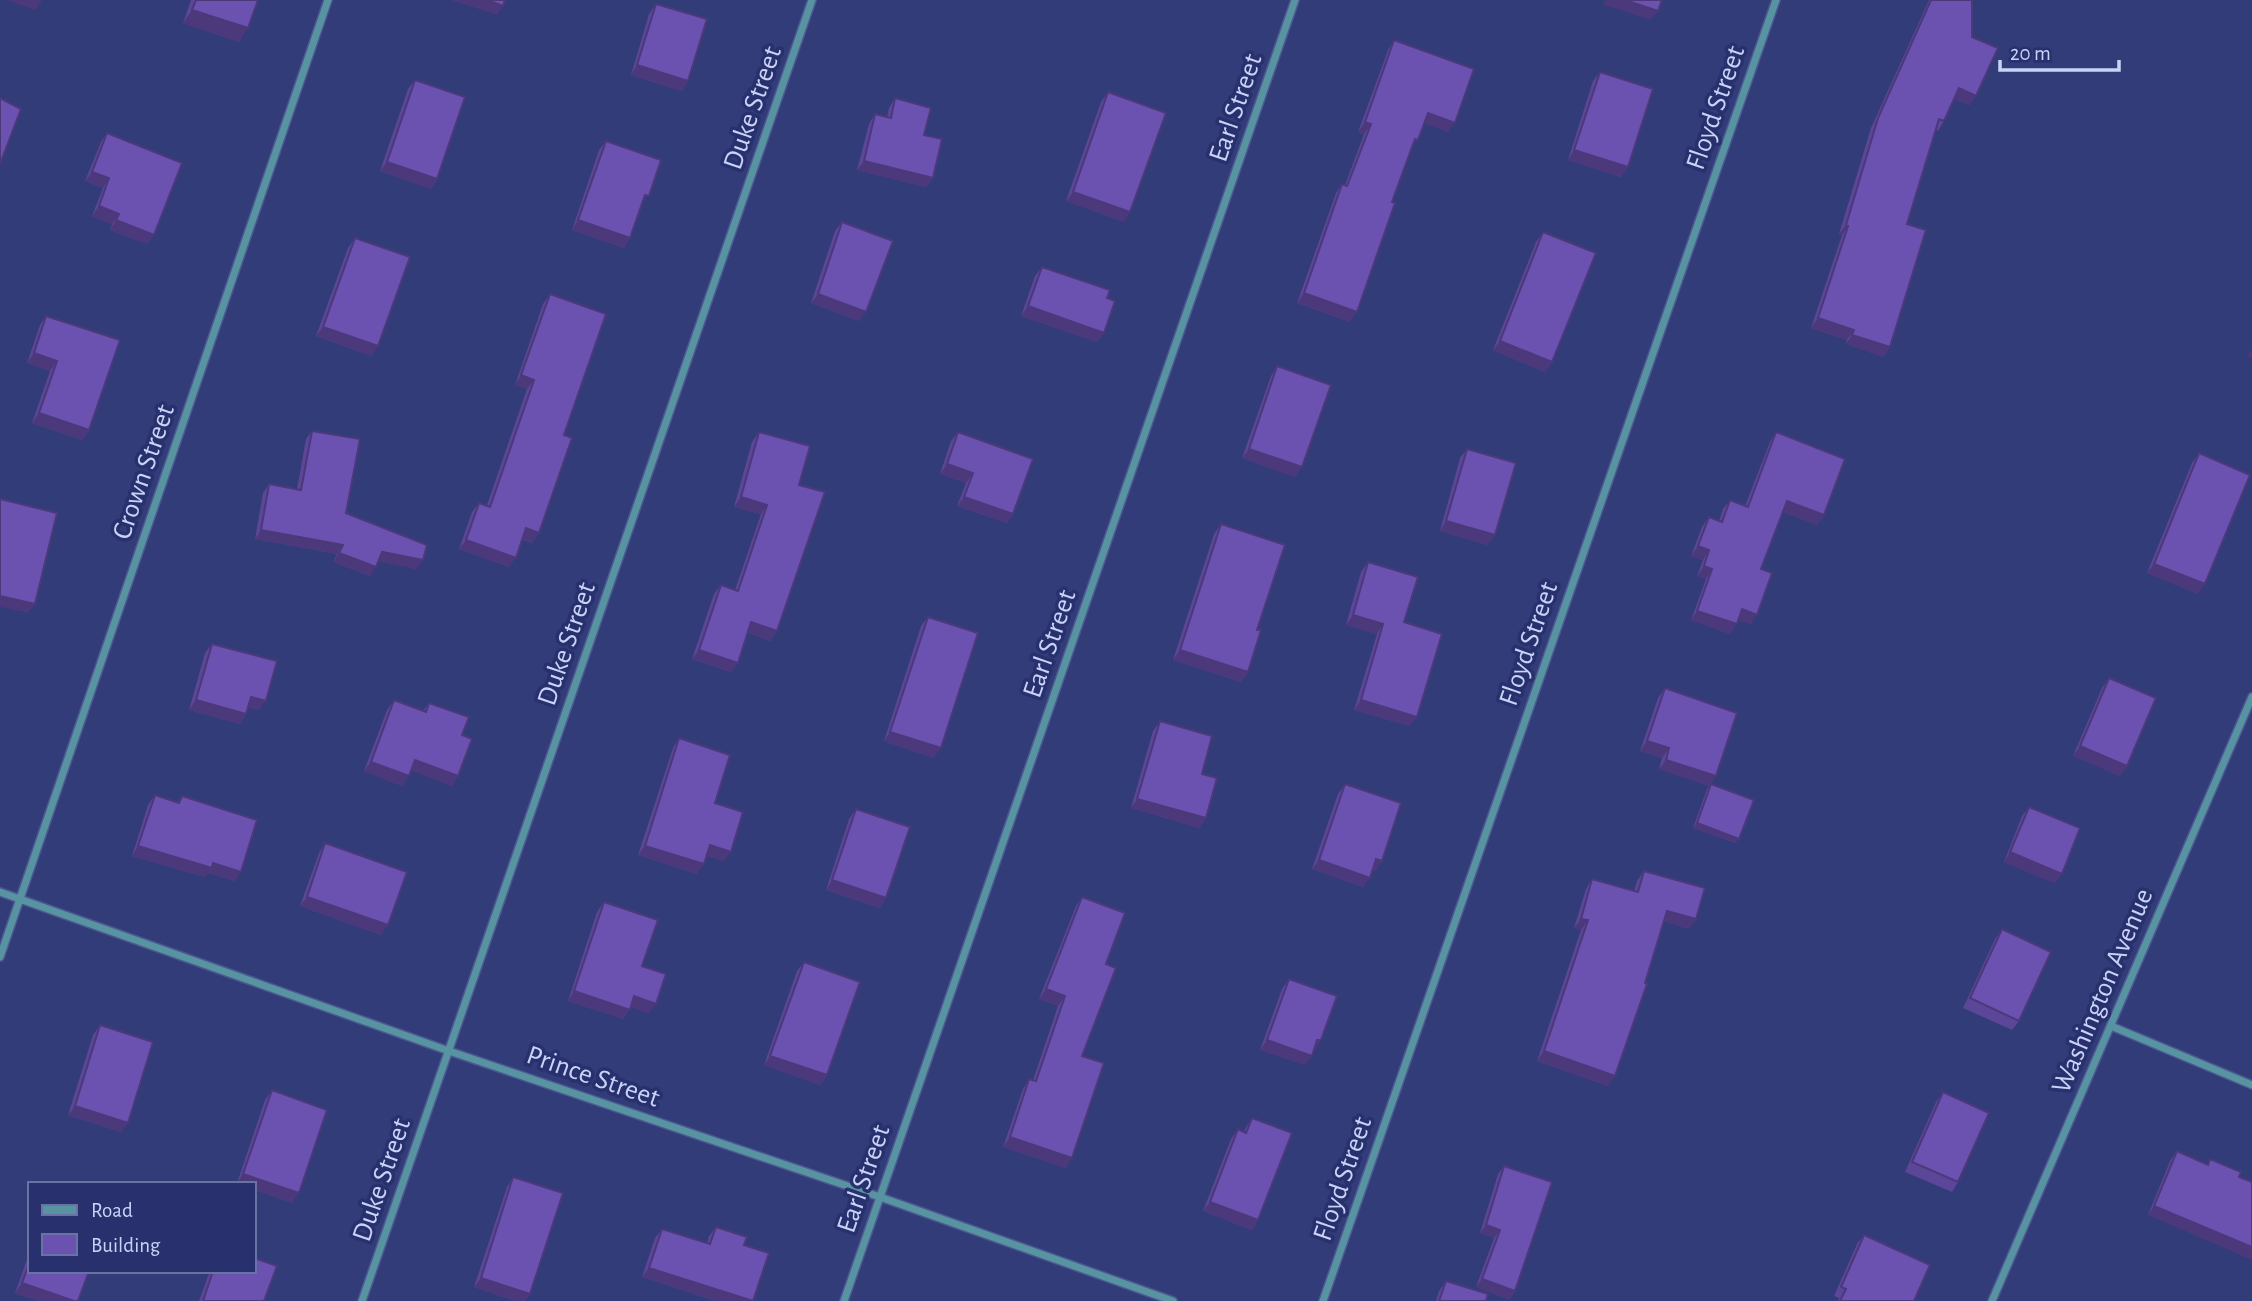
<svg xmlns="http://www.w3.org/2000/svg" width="2252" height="1301" viewBox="0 0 2252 1301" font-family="'Alegreya Sans',sans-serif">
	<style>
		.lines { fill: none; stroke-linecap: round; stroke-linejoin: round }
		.street-casing { stroke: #4c5790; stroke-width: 10 }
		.street { stroke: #5793a0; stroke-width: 7 }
		.wall { fill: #5c4697 }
		.shaded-wall { fill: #4b397b }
		.building { fill: #6b51b0; stroke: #4b397b; stroke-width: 2 }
		.labels { text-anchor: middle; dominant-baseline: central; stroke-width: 7; stroke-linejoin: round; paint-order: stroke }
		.street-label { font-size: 28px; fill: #c9d3f8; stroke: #28316d }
	</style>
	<rect width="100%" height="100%" fill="#313c79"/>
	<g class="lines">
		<defs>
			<path id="street" d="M0,892L449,1051L880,1197L1173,1301
				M0,957L328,0
				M2111,1026L2252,1085
				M362,1301L812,0
				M844,1301L1295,0
				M1323,1301L1776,0
				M1992,1301L2252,697"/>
		</defs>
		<use href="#street" class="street-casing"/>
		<use href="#street" class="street"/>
	</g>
	<path class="wall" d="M191,0H258L239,42L183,23Z
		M1929,0H1972L1970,105L1955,99L1944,121L1938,131L1936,130L1907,224L1884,357L1846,344L1847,340L1811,328L1842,235L1839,234L1871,128Z
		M656,4L688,81L682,91L631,75L649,14Z
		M1394,40L1448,132L1424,123L1411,150L1350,322L1297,303L1336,193L1342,184L1345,185L1364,134L1358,132L1388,50Z
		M1600,72L1628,167L1621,177L1568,160L1593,81Z
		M415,80L437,179L431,189L380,171L408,89Z
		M1108,92L1124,222L1066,201L1101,102Z
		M895,98L924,135L933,178L926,187L857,170L869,124L875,114L887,117L889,108Z
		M107,133L154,235L147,244L110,230L112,224L92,216L103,188L85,181L101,142Z
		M606,141L642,206L630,238L624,248L572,230L599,150Z
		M842,222L859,321L811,303L835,231Z
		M1543,232L1552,362L1545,372L1493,350L1536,242Z
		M355,238L378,346L371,356L316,336L348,248Z
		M1042,267L1107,298L1104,333L1097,342L1021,316L1035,276Z
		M550,294L564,435L539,533L532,543L522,539L509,567L459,549L472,512L479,503L487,505L527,389L515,385L543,304Z
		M46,316L89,430L82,440L32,423L50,371L27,363L40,325Z
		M1277,366L1295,477L1242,458L1271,376Z
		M312,431L346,513L417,569L378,561L370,576L333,562L337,554L255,539L263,493L269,484L297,489L306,439Z
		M759,432L799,485L777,631L770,641L748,633L738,663L731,672L692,659L714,594L721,585L735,590L761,514L734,507L752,442Z
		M958,432L1013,514L1007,523L957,506L966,483L940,474L951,441Z
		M1776,432L1824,515L1817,525L1783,512L1761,569L1751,624L1738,620L1730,634L1691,620L1706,579L1697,576L1703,560L1691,556L1702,527L1709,517L1719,521L1723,509L1730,500L1745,506L1770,442Z
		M1467,449L1488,545L1440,531L1460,458Z
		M2199,453L2198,594L2147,573L2192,463Z
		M1221,524L1257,630L1248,672L1241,682L1173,660L1214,534Z
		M1368,562L1410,726L1354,710L1377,634L1346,625L1361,572Z
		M928,617L934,758L884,741L921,626Z
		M212,644L259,710L248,707L246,714L240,724L189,710L205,653Z
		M2109,678L2127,766L2120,776L2073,756L2102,688Z
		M1665,688L1710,786L1659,769L1662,758L1640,751L1658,698Z
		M394,700L423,711L429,703L462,735L452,786L411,770L409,776L402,786L364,771L387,710Z
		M1160,721L1202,774L1206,818L1199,828L1131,808L1153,731Z
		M679,738L715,803L724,861L707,856L697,874L638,855L673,748Z
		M1345,784L1382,861L1375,871L1373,870L1363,887L1312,869L1338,794Z
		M1711,784L1736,843L1693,828L1707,789Z
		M155,795L177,803L182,796L235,881L208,873L205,877L132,856L148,805Z
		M2029,807L2055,883L2004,862L2022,816Z
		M856,809L880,908L826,890L849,819Z
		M325,843L381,935L300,906L319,853Z
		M1644,871L1696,919L1689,929L1663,921L1608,1086L1537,1061L1581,930L1574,928L1586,889L1592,879L1634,891L1637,881Z
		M1082,897L1106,964L1082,1056L1066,1168L1003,1147L1023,1089L1029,1079L1033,1080L1058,1006L1039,999L1076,906Z
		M604,902L642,966L649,1013L631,1007L623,1019L568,1001L597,912Z
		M2002,929L2019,1021L2012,1030L1963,1008L1995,939Z
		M804,962L827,1075L820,1085L764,1065L797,971Z
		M1289,979L1321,1040L1314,1050L1305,1065L1260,1050L1282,989Z
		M100,1025L128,1123L121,1132L68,1115L93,1035Z
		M272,1090L292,1203L237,1183L265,1100Z
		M1943,1092L1958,1182L1952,1192L1905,1172L1936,1102Z
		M1252,1118L1258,1220L1252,1230L1203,1211L1231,1139L1238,1129L1244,1132L1246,1127Z
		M2177,1151L2207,1164L2210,1159L2239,1177L2148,1215L2170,1161Z
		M1504,1166L1510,1300L1476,1287L1494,1238L1480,1233L1498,1174Z
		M513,1177L530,1294L525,1301H516L474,1287L507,1187Z
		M716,1227L744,1245L753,1301H716L642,1277L655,1238L662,1229L707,1243L709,1236Z
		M1864,1235L1914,1301H1838L1839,1298L1834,1296L1857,1244Z
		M30,1251V1271L78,1301H39L15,1293Z
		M210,1271H254L264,1301H199Z
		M1446,1281L1486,1301H1436L1439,1291Z"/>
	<path class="shaded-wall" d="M6,0H40L42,1L35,10Z
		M451,0H487L503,6L497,15Z
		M1606,0H1625L1658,11L1651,20L1602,4Z
		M192,10L248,28L239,42L183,23Z
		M637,65L688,81L682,91L631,75Z
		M1959,88L1976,96L1970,105L1953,98Z
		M1428,113L1455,123L1448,132L1421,122Z
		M1365,122L1371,124L1364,134L1358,132Z
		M1574,150L1628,167L1621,177L1568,160Z
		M864,161L933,178L926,187L857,170Z
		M387,162L437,179L431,189L380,171Z
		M92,172L109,178L103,188L85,181Z
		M1073,192L1130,212L1124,222L1066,201Z
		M99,206L119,214L112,224L92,216Z
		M116,220L154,235L147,244L110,230Z
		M578,220L630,238L624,248L572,230Z
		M1846,225L1848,226L1842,235L1839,234Z
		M1304,293L1357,312L1350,322L1297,303Z
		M818,294L866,312L859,321L811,303Z
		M1028,306L1104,333L1097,342L1021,316Z
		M1818,318L1854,330L1847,340L1811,328Z
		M323,327L378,346L371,356L316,336Z
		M1852,335L1890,347L1884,357L1846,344Z
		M1500,341L1552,362L1545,372L1493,350Z
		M2252,349V358L2247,356Z
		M34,353L57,361L50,371L27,363Z
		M521,375L534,380L527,389L515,385Z
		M39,413L89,430L82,440L32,423Z
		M1249,449L1302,467L1295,477L1242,458Z
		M947,464L973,473L966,483L940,474Z
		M741,497L767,505L761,514L734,507Z
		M964,497L1013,514L1007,523L957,506Z
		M1787,501L1824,515L1817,525L1780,511Z
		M1446,521L1495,535L1488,545L1440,531Z
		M526,528L539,533L532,543L519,537Z
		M261,530L343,545L337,554L255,539Z
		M466,540L516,558L509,567L459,549Z
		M1698,546L1709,550L1703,560L1691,556Z
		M382,552L423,560L417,569L376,561Z
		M339,553L376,567L370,576L333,562Z
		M2154,564L2205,584L2198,594L2147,573Z
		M1704,566L1712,569L1706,579L1697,576Z
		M0,596L35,604L28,613L0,607Z
		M1742,609L1757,615L1751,624L1735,619Z
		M1697,611L1737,624L1730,634L1691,620Z
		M1353,615L1383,624L1377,634L1346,625Z
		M751,622L777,631L770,641L745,632Z
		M699,650L738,663L731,672L692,659Z
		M1180,650L1248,672L1241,682L1173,660Z
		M251,697L266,701L259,710L244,706Z
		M196,700L246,714L240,724L189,710Z
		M1361,700L1417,717L1410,726L1354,710Z
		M890,732L941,748L934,758L884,741Z
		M1647,741L1669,748L1662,758L1640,751Z
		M2080,746L2127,766L2120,776L2073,756Z
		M415,760L458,776L452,786L408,769Z
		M1666,760L1716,776L1710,786L1659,769Z
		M371,762L409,776L402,786L364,771Z
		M1137,799L1206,818L1199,828L1131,808Z
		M1697,823L1739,839L1736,843L1693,828Z
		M710,845L731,852L724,861L703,855Z
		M138,846L213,863L241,872L235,881L208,873L205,877L132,856Z
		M645,846L704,864L697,874L638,855Z
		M2010,852L2062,874L2055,883L2004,862Z
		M1376,859L1382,861L1375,871L1370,869Z
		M1319,860L1370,878L1363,887L1312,869Z
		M832,880L886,898L880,908L826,890Z
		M307,897L388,925L381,935L300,906Z
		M1667,911L1696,919L1689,929L1660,920Z
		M1581,919L1588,920L1581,930L1574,928Z
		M1046,989L1065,996L1058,1006L1039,999Z
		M574,991L630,1010L623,1019L568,1001Z
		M634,996L656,1004L649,1013L627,1006Z
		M1267,1040L1312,1056L1305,1065L1260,1050Z
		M1317,1040H1321L1315,1050H1311Z
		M1544,1051L1615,1076L1608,1086L1537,1061Z
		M770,1056L827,1075L820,1085L764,1065Z
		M75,1106L128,1123L121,1132L68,1115Z
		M1010,1137L1072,1158L1066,1168L1003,1147Z
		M243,1174L299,1193L292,1203L254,1189V1184L237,1183Z
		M1210,1202L1258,1220L1252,1230L1203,1211Z
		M2154,1206L2252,1247V1260L2148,1215Z
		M1486,1225L1500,1230L1494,1238L1480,1233Z
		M649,1268L753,1301H716L642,1277Z
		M481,1278L530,1294L525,1301H516L474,1287Z
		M1482,1279L1515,1291L1510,1300L1476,1287Z
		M22,1283L74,1301H39L15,1293Z"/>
	<path class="building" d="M196,0H258L248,28L192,10Z
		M487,0H505L503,6Z
		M1625,0H1662L1658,11Z
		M1931,0H1972V37L1998,48L1976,96L1959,88L1944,121L1939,119L1907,224L1926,230L1890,347L1852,335L1854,330L1818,318L1848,226L1846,225L1878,118Z
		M656,4L707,19L688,81L637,65Z
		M1394,40L1474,69L1455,123L1428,113L1418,140L1415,139L1392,202L1395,203L1357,312L1304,293L1342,184L1347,186L1371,124L1365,122Z
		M1600,72L1653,89L1628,167L1574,150Z
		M415,80L465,97L437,179L387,162Z
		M1108,92L1166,113L1130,212L1073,192Z
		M0,98L21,109L0,164Z
		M895,98L931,108L924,135L942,139L933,178L864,161L875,114L891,118Z
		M107,133L182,163L154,235L116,220L119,214L99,206L109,178L92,172Z
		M606,141L661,160L649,196L645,195L630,238L578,220Z
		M842,222L893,241L866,312L818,294Z
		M1543,232L1596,253L1552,362L1500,341Z
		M355,238L410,257L378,346L323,327Z
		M1042,267L1110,290L1107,298L1115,301L1104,333L1028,306Z
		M550,294L606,314L564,435L572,438L539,533L526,528L516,558L466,540L479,503L490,507L534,380L521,375Z
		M46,316L120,340L89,430L39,413L57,361L34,353Z
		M1277,366L1331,385L1302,467L1249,449Z
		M312,431L360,439L346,513L427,545L423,560L382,552L376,567L339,553L343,545L261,530L269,484L301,490Z
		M759,432L810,446L799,485L825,492L777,631L751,622L738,663L699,650L721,585L738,591L767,505L741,497Z
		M958,432L1033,459L1013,514L964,497L973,473L947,464Z
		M1776,432L1845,459L1824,515L1787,501L1761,569L1772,573L1757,615L1742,609L1737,624L1697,611L1712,569L1704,566L1709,550L1698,546L1709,517L1722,522L1730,500L1748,507Z
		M1467,449L1516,463L1495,535L1446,521Z
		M2199,453L2250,475L2205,584L2154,564Z
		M0,499L57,513L35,604L0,596Z
		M1221,524L1285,545L1257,630H1261L1248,672L1180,650Z
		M1368,562L1418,577L1404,622L1442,634L1417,717L1361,700L1383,624L1353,615Z
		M928,617L978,633L941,748L890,732Z
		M212,644L277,661L266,701L251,697L246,714L196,700Z
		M2109,678L2156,698L2127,766L2080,746Z
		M1665,688L1737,713L1716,776L1666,760L1669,748L1647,741Z
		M394,700L426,712L429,703L469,717L462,735L472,739L458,776L415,760L409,776L371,762Z
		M1160,721L1212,736L1202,774L1217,778L1206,818L1137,799Z
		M679,738L730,755L715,803L743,812L731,852L710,845L704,864L645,846Z
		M1345,784L1401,803L1382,861L1376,859L1370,878L1319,860Z
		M1711,784L1754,800L1739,839L1697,823Z
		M155,795L179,803L182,796L257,820L241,872L213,863L212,868L138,846Z
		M2029,807L2080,828L2062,874L2010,852Z
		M856,809L910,827L886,898L832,880Z
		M325,843L407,872L388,925L307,897Z
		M1644,871L1705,888L1696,919L1667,911L1645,983L1647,984L1615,1076L1544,1051L1588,920L1581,919L1592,879L1638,892Z
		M1082,897L1125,913L1106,964L1116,968L1082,1056L1104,1063L1072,1158L1010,1137L1029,1079L1036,1081L1065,996L1046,989Z
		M604,902L658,920L642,966L666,974L656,1004L634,996L630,1010L574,991Z
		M2002,929L2051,952L2019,1021L1970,998Z
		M804,962L860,982L827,1075L770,1056Z
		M1289,979L1337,996L1321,1040H1317L1312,1056L1267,1040Z
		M100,1025L153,1042L128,1123L75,1106Z
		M272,1090L327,1110L299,1193L243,1174Z
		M1943,1092L1989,1113L1958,1182L1912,1162Z
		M1252,1118L1292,1133L1258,1220L1210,1202L1238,1129L1246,1133Z
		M2177,1151L2208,1165L2210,1159L2241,1172L2239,1177L2252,1182V1247L2154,1206Z
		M1504,1166L1552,1182L1515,1291L1482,1279L1500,1230L1486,1225Z
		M513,1177L563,1193L530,1294L481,1278Z
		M716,1227L747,1237L744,1245L769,1253L753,1301L649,1268L662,1229L710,1244Z
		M1864,1235L1930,1265L1914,1301H1840L1846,1289L1841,1287Z
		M254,1258L277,1266L264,1301H203L213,1271H254Z
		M30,1261V1271H89L78,1301H74L22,1283Z
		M1446,1281L1488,1294L1486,1301H1439Z"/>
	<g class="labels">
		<g class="street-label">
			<text transform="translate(753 108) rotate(-71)">Duke Street</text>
			<text transform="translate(1236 108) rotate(-71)">Earl Street</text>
			<text transform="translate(1716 108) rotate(-71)">Floyd Street</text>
			<text transform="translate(144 472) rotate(-71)">Crown Street</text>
			<text transform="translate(567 644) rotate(-71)">Duke Street</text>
			<text transform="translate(1050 644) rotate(-71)">Earl Street</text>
			<text transform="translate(1529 644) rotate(-71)">Floyd Street</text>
			<text transform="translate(2103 991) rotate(-67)">Washington Avenue</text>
			<text transform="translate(593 1077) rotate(19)">Prince Street</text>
			<text transform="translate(864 1179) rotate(-71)">Earl Street</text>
			<text transform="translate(1343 1179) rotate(-71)">Floyd Street</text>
			<text transform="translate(382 1180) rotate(-71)">Duke Street</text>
		</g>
	</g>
	<rect x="28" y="1182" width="228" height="91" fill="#28316d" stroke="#6872a5" stroke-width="2"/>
	<rect x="42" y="1205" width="35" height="10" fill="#5793a0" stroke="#6872a5" stroke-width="2"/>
	<text x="91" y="1217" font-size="21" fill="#c9d3f8">Road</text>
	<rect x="42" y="1234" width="35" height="21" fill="#6b51b0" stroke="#6872a5" stroke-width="2"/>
	<text x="91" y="1252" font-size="21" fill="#c9d3f8">Building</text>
	<path d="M2000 60v10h119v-10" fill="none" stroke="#c9d3f8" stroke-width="3.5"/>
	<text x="2010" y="60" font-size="21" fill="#c9d3f8" stroke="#28316d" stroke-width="5" paint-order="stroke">20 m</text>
</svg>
